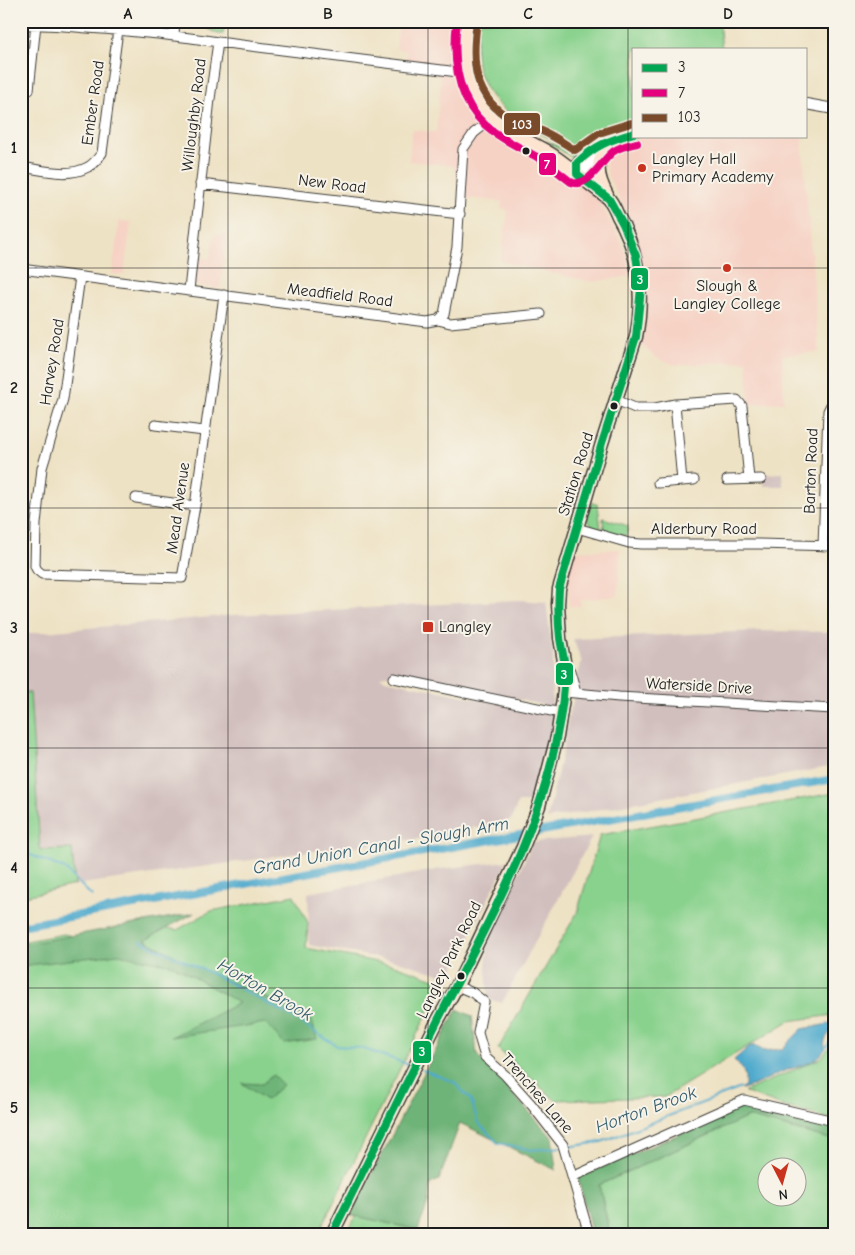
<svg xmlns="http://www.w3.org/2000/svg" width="855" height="1255" viewBox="0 0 855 1255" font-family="'Comic Neue',sans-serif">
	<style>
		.built { fill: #f6d2c4 }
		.industrial { fill: #d1bfbe }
		.green { fill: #89d28d; stroke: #527754; fill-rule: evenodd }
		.forest { fill: #6eb478; stroke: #45684a }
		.water { fill: #4faacd; stroke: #366374 }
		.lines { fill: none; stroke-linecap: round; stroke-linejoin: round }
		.stream { stroke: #4faacd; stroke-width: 2 }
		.canal { stroke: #4faacd; stroke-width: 8 }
		.minor-casing { stroke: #3c3a35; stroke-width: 11 }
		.tertiary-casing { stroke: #3c3a35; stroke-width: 12 }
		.secondary-casing { stroke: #3c3a35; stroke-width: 15 }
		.minor { stroke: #fff; stroke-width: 9 }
		.tertiary { stroke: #fff; stroke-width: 10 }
		.secondary { stroke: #fde4d0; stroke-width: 12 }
		.bus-1-casing { stroke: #f7f3e8; stroke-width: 11 }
		.bus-2-casing { stroke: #f7f3e8; stroke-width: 11 }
		.bus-3-casing { stroke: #f7f3e8; stroke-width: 11 }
		.bus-1 { stroke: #00a651; stroke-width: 8 }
		.bus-2 { stroke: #e5007d; stroke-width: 8 }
		.bus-3 { stroke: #7a4b2a; stroke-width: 8 }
		.grid { fill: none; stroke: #1c1c1c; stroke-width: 1; stroke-opacity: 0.55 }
		.bus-dot { fill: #1c1c1c; stroke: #f7f3e8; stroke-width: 2 }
		.poi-dot { fill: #c8321e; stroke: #f7f3e8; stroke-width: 2 }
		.labels { text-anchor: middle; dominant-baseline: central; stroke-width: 4; stroke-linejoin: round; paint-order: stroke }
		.street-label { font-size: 16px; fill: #1c1c1c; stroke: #f7f3e8 }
		.poi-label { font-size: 16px; fill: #1c1c1c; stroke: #f7f3e8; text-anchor: start }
		.water-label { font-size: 18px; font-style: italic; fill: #335c6c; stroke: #f7f3e8 }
		.line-badge { stroke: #f7f3e8; stroke-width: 2 }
		.badge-label { font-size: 14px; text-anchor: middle; font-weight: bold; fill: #fff }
		.neatline { fill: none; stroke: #1c1c1c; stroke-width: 2 }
		.grid-label { font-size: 16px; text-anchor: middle; font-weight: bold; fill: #1c1c1c }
	</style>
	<rect width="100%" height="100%" fill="#f7f3e8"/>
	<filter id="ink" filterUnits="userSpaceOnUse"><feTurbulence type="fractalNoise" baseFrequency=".02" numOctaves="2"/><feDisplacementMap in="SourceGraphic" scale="10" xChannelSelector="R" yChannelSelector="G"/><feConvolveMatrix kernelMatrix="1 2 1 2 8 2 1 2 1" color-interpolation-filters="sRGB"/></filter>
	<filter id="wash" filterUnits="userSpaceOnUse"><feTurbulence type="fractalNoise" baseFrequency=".0096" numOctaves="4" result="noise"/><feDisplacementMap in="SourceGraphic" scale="20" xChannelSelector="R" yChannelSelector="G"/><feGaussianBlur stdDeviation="1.12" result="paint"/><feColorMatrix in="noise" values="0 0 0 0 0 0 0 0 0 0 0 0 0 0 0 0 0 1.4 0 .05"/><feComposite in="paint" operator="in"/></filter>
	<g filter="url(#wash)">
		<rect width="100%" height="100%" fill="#eee2c4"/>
		<path class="built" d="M399,21H459L454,66L479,122L519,144L523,148V154L556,168L562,169L595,192L622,243L627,258L630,276L592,282L500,261L508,210L501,208L502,202L470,198L465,200L454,166L409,161L412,130L436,132L441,77L406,59L407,51L396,49Z
			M645,136H802L819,352L782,355L784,402L749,404L747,361L676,365L663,361L654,356L642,345L637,346L640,258L630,218L607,175L606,163L607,157L612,151Z
			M119,221L131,222L124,275L112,274Z
			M214,234L226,235L220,289L192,285L195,257L210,259Z
			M620,549L618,596L581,600V606H569L568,569L576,551Z"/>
		<path class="industrial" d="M783,473V486H764V474Z
			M519,600L546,602L553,657L552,707L399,673L380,676L385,680L555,715L535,802H518L511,820L492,823L490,831L473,827L470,835L425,838L314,851L75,885L72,849L40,850L30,694L21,692V634L234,615Z
			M760,631L834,632V766L547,819L566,736L569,712L572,706L577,677L582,662L573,639Z
			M592,837L502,1003L488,999L486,966L489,938L533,842Z
			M507,861L449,977L401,962L309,945L308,893L441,869Z"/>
		<path class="green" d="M192,21H225L223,34H218Z
			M480,21H719L722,49H634V124L579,147C567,148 554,140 543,135C512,120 478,94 476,56C475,45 478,33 480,21Z
			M546,141L568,149L585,151L574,156H570Z
			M591,502L598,505L601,530C583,522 586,520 591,502Z
			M603,518L628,526L626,536L604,531Z
			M21,692L30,693L40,850L72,849L75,885L21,897Z
			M834,793V1015L789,1021L665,1097L555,1100L498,1049L577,913L600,835Z
			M294,895L308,923L306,948L397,966L443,982L318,1234H21V942L64,934L95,942L140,922L177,930L211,911Z
			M834,1042V1120L779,1105L744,1092L821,1058Z
			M748,1117L834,1140V1234H610L599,1185ZM768,1168H798V1198H768Z
			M356,1216L418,1230V1234H347Z"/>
		<path class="forest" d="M194,913L145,940L191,964L311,1018L317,1039L284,1044L266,1023L171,1037L239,1003L173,965L118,954L21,966V945Z
			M457,1009L472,1016L477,1055L552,1137L556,1170L460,1123L439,1180L430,1184L428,1203L418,1230L351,1215Z
			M273,1075L283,1085L266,1100L242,1083L262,1084Z
			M744,1106L834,1127V1140L748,1117L599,1185L610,1234H592L578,1178Z"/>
		<path class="water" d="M834,1023C834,1031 828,1033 825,1040C824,1044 825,1048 823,1052C815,1064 797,1066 784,1071C769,1077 757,1086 741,1089L745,1085C746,1074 743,1067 734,1060L750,1046H755L764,1051L782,1049L802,1029Z"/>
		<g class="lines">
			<path class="stream" d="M21,851L65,869L92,896
				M141,941L217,976L289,1015L337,1046L361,1048L407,1064
				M823,1050H824L834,1037
				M423,1070L454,1082L471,1100L478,1123L498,1143L532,1150L562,1147
				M567,1147L601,1142L741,1088"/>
			<path class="canal" d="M21,926L289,876L834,779"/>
		</g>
	</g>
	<g filter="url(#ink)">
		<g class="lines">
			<defs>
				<path id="minor" d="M21,25C43,24 65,26 87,28C131,31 175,35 218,42
					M174,35L175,21
					M29,90L36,24
					M21,167C43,170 68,178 88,167C94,164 98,158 102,153L118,30
					M200,184L460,214
					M21,269L427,322L438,320L450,323L541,314
					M80,277L63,399L42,468L36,524L35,566L37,570L42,574L182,578L195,506L224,295
					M189,290L210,99L218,42L466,73
					M438,320L444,314L457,247L463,149L474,133L493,118
					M616,400L635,408H655L675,404L737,400L742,406L749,479
					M675,404L682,481
					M155,425L204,431
					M727,480L761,479
					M658,483L694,480
					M136,498L195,506
					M577,528L629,543L641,544H759L834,546
					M823,546L828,411L834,399
					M565,664L570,671L576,692
					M394,678L561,713
					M564,692L619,697L834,709
					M457,986L473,993L484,1002L478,1033L485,1057L505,1075L531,1104L563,1145L589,1234
					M572,1177L744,1100L834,1121"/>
				<path id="tertiary" d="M806,104L834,109
					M577,174V163L586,154L604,142L634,133
					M577,174L584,169L602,149"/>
				<path id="secondary" d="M607,195C594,170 596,160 614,139
					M332,1234L437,1022L457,986L523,847L539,806L557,737L564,692V661L560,638L558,604L559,589L602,443L636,337C644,295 640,254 618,216C616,211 613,204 609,199C604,194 597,190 591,185C577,174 562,160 546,151C525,139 498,128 483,108C463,82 463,52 467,21"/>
			</defs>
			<use href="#minor" class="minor-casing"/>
			<use href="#tertiary" class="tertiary-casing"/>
			<use href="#secondary" class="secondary-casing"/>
			<use href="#minor" class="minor"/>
			<use href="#tertiary" class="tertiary"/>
			<use href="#secondary" class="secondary"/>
			<defs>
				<path id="bus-1" d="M332,1234C367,1164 401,1093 436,1024C482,933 539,836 557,735C562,711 566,685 564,660C563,653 561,646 560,638C558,622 558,605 559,589L602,443L636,337L641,288L636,256L623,224L609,199L577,174V163C595,145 610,140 634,133"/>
				<path id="bus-2" d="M457,21C452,63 457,106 494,132C507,142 523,149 537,157C549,164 560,174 571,182C588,190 602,159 614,151C621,146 629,145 637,143"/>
				<path id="bus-3" d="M477,22C471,62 473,99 513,120C522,125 532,127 542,131C554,136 565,144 575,150L599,133L631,123"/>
			</defs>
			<use href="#bus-1" class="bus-1-casing"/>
			<use href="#bus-2" class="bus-2-casing"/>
			<use href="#bus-3" class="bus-3-casing"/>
			<use href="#bus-1" class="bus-1"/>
			<use href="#bus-2" class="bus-2"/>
			<use href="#bus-3" class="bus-3"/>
		</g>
	</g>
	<path class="grid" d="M228,21V1234M428,21V1234M628,21V1234M21,268H834M21,508H834M21,748H834M21,988H834"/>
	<g class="bus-dot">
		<circle cx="526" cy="151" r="4.5"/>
		<circle cx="614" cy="406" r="4.5"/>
		<circle cx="461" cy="976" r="4.5"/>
	</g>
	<g class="poi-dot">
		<circle cx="642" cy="168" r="5"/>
		<circle cx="727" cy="268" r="5"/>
		<rect x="422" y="621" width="12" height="12" rx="2.5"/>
	</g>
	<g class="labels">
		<g class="street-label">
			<text transform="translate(93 103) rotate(-82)">Ember Road</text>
			<text transform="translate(194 115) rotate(-83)">Willoughby Road</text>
			<text transform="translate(332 184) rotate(7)">New Road</text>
			<text transform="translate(340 295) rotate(7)">Meadfield Road</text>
			<text transform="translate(52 362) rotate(-81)">Harvey Road</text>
			<text transform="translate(811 471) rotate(-88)">Barton Road</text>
			<text transform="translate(576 474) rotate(-73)">Station Road</text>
			<text transform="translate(178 508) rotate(-82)">Mead Avenue</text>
			<text x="704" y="529">Alderbury Road</text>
			<text transform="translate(699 686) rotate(3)">Waterside Drive</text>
			<text transform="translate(449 960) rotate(-64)">Langley Park Road</text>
			<text transform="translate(537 1093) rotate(49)">Trenches Lane</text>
		</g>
		<g class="poi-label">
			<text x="652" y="159">Langley Hall<tspan x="652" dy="18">Primary Academy</tspan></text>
			<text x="727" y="286" text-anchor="middle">Slough &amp;<tspan x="727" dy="18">Langley College</tspan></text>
			<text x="439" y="627">Langley</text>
		</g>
		<g class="water-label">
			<text transform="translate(381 846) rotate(-10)">Grand Union Canal - Slough Arm</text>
			<text transform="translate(265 990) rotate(30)">Horton Brook</text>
			<text transform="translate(646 1110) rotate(-20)">Horton Brook</text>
		</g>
	</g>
	<g class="line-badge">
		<rect x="503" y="112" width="38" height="24" rx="5" fill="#7a4b2a"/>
		<rect x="538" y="152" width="19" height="24" rx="5" fill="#e5007d"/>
		<rect x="630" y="267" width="19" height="24" rx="5" fill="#00a651"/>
		<rect x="555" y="662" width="19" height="24" rx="5" fill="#00a651"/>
		<rect x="412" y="1040" width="20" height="24" rx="5" fill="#00a651"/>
	</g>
	<g class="badge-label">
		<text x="522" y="129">103</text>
		<text x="547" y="169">7</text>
		<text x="640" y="284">3</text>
		<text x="564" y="679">3</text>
		<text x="422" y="1056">3</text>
	</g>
	<rect width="855" height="1255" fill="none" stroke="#f7f3e8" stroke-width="55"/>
	<rect x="632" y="48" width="175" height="90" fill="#f7f3e8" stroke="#9f9d96"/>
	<rect x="642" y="64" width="25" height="8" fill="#00a651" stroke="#9f9d96"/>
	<text x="678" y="72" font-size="15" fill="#1c1c1c">3</text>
	<rect x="642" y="89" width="25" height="8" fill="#e5007d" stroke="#9f9d96"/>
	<text x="678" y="98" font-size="15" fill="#1c1c1c">7</text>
	<rect x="642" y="114" width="25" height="8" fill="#7a4b2a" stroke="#9f9d96"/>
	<text x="678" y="122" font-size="15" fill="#1c1c1c">103</text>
	<g transform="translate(782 1182) rotate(174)"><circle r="24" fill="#f7f3e8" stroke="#9f9d96"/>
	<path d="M0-4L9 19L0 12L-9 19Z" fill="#c8321e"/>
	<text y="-8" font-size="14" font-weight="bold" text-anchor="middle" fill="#1c1c1c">N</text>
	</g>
	<rect x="28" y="28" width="800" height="1200" class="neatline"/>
	<g class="grid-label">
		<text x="128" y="19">A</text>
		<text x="328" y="19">B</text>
		<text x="528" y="19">C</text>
		<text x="728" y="19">D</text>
		<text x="14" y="153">1</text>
		<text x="14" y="393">2</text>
		<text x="14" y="633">3</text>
		<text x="14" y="873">4</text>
		<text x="14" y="1113">5</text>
	</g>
</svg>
